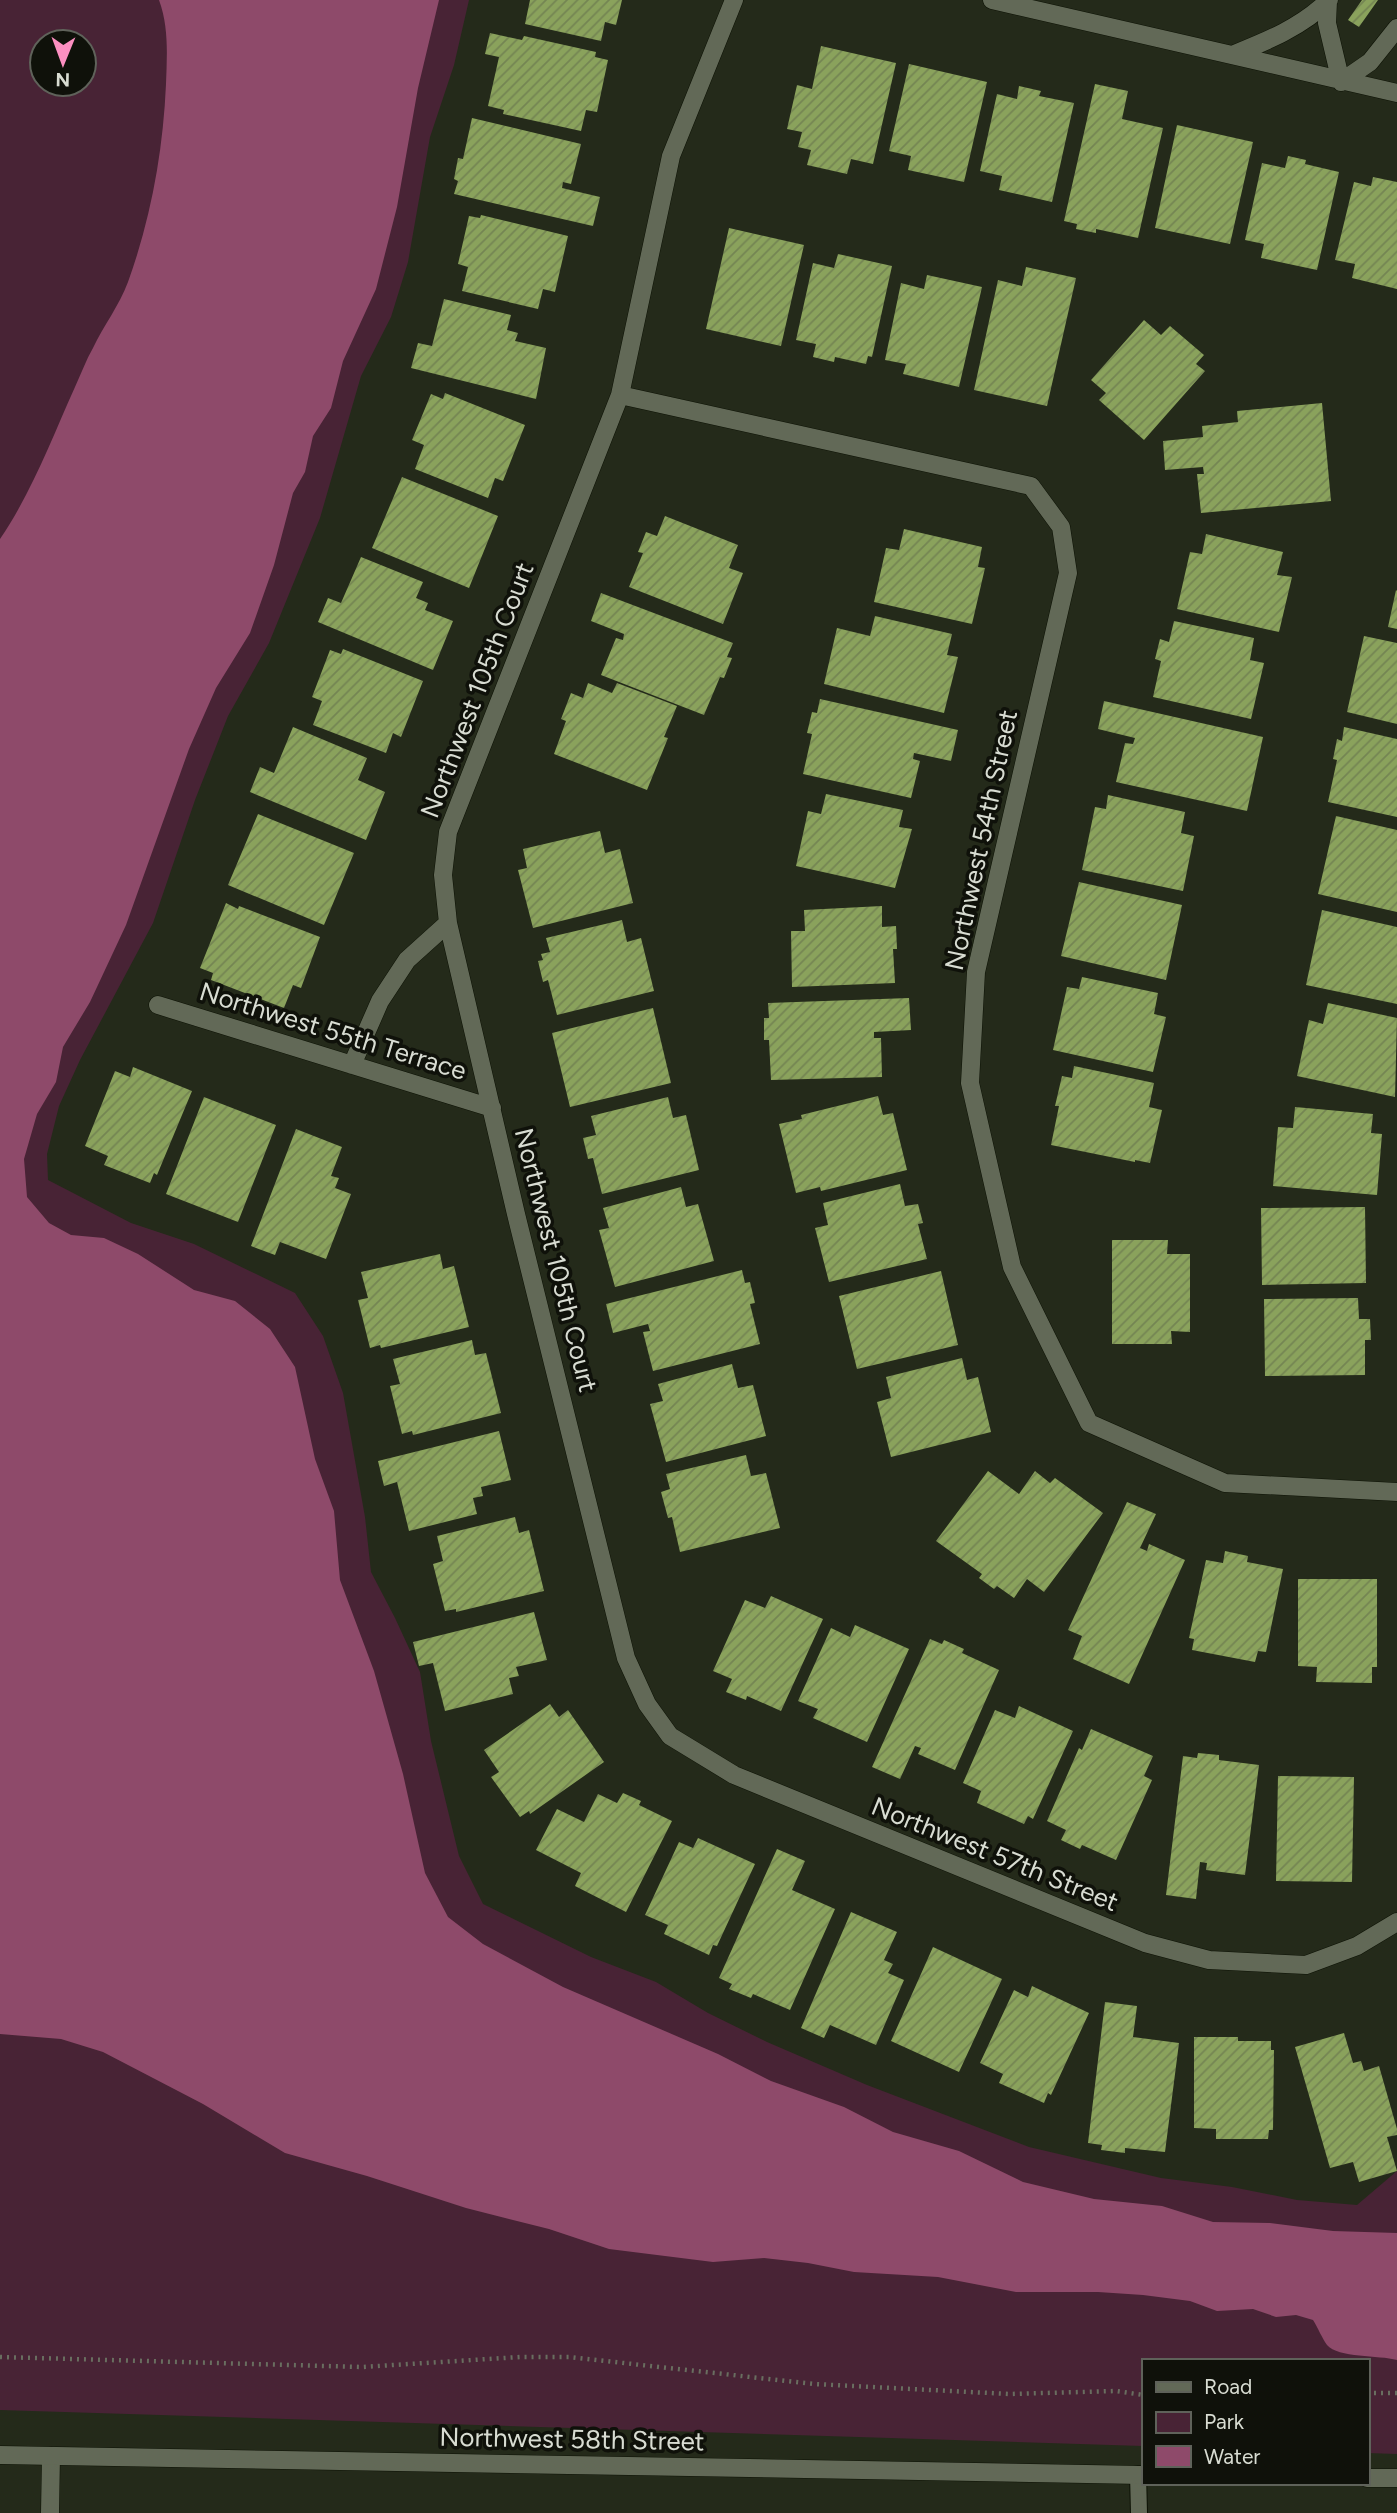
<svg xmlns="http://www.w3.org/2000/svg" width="1397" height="2513" viewBox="0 0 1397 2513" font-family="Figtree,sans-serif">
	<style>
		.green { fill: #482335; fill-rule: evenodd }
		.water { fill: #8e4a6a }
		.building { fill: url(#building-hatch) }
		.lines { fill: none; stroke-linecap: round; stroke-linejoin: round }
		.lane-casing { stroke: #0d1205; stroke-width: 18 }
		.street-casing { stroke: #0d1205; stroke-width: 19 }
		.secondary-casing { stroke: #0d1205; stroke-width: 19 }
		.path { stroke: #696e60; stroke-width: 4.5; stroke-dasharray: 2 5; stroke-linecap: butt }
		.lane { stroke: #626957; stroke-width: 16 }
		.street { stroke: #626957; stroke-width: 18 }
		.secondary { stroke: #626957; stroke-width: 18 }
		.labels { text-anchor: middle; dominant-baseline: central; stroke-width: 7; stroke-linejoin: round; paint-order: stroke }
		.street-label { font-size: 26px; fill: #d8dcd2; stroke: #0f110a }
	</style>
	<defs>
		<pattern id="building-hatch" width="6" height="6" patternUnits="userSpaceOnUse" patternTransform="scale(1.75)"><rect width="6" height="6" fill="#8aa25c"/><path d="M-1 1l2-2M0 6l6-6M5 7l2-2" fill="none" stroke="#748553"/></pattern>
	</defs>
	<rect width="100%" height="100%" fill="#242a1a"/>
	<path class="green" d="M0,0H469L454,65L430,137L408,262L391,317L361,376L320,518L269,643L228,716L195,800L153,923L80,1060L59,1106L47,1154L48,1180L131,1223L194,1244L295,1293L323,1336L343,1393L365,1517L371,1572L395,1618L420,1672L431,1741L459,1856L483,1904L591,1957L656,1982L708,2013L767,2042L867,2085L1029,2147L1161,2178L1232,2187L1297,2200L1357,2205L1397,2171V2454L1367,2453V2361H1143V2446L0,2410ZM42,42H84V84H42Z"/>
	<path class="water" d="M159,0H439L418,88L397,207L376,289L343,361L331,408L313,436L305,472L293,493L274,565L250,633L216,688L189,749L126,925L90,1002L63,1047L56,1082L37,1114L24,1159L27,1197L49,1223L71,1235L104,1238L138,1254L194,1290L235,1301L270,1329L295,1367L315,1459L334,1511L340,1580L374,1671L403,1774L425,1873L448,1917L483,1944L563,1987L718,2054L771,2081L844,2107L893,2132L959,2151L1023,2182L1094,2199L1162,2206L1213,2222L1270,2223L1333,2231L1397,2233V2360C1379,2355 1338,2358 1327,2345C1322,2338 1318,2328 1313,2320L1296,2315L1276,2317L1253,2309L1217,2311L1190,2301L1143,2295L1098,2292H1016L938,2277L854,2272L808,2263L764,2258L713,2262L609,2249L549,2229L466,2208L367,2176L285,2153L203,2104L103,2052L61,2039L0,2034V539C32,492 52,438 75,387C81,374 86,360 93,348C104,325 119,306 128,282C151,218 163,152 166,84C167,56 169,27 159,0Z"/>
	<path class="building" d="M530,0H622L616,25L605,22L601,41L525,24Z
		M1362,0H1378L1359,27L1348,20Z
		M490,33L522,40L524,36L596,52L595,57L608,60L597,112L586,110L581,131L503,114L504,110L488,106L499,57L485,54Z
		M821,46L896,63L873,164L851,159L847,174L807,165L811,150L798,147L802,132L787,129L797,85L812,89Z
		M909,64L987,82L964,182L908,170L911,156L889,151Z
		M1095,84L1128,91L1122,119L1163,128L1138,238L1096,229V233L1076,229L1077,224L1064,221Z
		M1019,86L1041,91L1039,96L1074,103L1052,202L999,190L1002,176L980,171L997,94L1017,99Z
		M472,118L581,144L571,184L563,182L562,188L600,197L593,226L454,194L458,181L454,179L458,158L463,159Z
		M1177,125L1253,142L1230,244L1155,228Z
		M1288,156L1306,160L1305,164L1339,172L1317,270L1261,258L1264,244L1245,240L1262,163L1285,168Z
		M1373,177L1397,182V289L1352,278L1355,264L1335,260L1354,182L1371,186Z
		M481,215L568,236L555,292L543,289L538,309L462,291L468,267L458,264L469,216L480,218Z
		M729,228L804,245L781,346L706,329Z
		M838,254L892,266L872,357L868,356L866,364L835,357L834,362L813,357L816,344L796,340L813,263L834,268Z
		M1026,267L1076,278L1047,406L974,390L998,280L1022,286Z
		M927,275L982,287L959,387L903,374L906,364L885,360L901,283L924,289Z
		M444,299L511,315L507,330L518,333L515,341L546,348L536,399L411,368L418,343L432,346Z
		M1144,320L1161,335L1170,326L1204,355L1196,364L1205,371L1144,440L1099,400L1106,393L1091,380Z
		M445,393L525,425L503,481L495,478L488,498L415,469L424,445L412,440L431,394L443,399Z
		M1322,403L1331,501L1201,513L1197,474H1204L1203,467L1165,470L1163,441L1203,437L1202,426L1238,422L1237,411Z
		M402,477L498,516L469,588L372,548Z
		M665,516L738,545L729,568L743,573L723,624L629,587L643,553L638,552L646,532L657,536Z
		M904,529L982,547L978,567L985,568L972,624L874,602L886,548L899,550Z
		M1206,534L1283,552L1277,575L1292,577L1279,632L1177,609L1190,552L1202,554Z
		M361,557L423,582L416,598L428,603L425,610L453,621L433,670L318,622L328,598L341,603Z
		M1396,590L1397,591V629L1388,627Z
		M601,593L733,643L727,657L732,658L724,678L720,677L704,715L601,675L616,638L623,640L624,634L591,621Z
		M875,616L952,634L947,655L958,657L944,713L824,684L837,628L870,636Z
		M1174,621L1254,638L1250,660L1264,663L1251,719L1153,697L1161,661L1155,659L1160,639L1169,642Z
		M1364,636L1397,643V724L1347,712Z
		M343,649L423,681L401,737L393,733L386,753L313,725L322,701L312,697L330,650L341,654Z
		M588,683L612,693L617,683L677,706L664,737L668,738L647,790L554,754L566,721L561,719L571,693L583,698Z
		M820,699L958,730L951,761L914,753L913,759L920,761L911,798L803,774L812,734L807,733L812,712L817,713Z
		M1104,701L1263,737L1247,811L1116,782L1125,743L1133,744L1135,738L1098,729Z
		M293,727L367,758L358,780L385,792L366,840L250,792L260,767L274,773Z
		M1344,727L1397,739V817L1328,802L1337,760L1333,759L1337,739L1342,741Z
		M826,794L903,810L899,827L912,829L895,888L796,866L808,811L821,814Z
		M1108,795L1185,812L1181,833L1194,836L1183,891L1082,870L1095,807L1106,809Z
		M258,814L354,853L324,925L228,885Z
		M1336,816L1397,830V912L1318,894Z
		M600,831L605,853L620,849L633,903L533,928L518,870L527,868L523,849Z
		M1079,882L1182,905L1166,980L1061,956Z
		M226,903L238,909L239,906L320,937L301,988L293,985L284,1008L211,980L213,973L200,968Z
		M882,906V927L896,926L897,949H893L895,983L792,987L791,931H805L804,910Z
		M1322,910L1397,927V1004L1306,985Z
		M622,920L627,942L641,938L654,991L557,1015L548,980L543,982L538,961L543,960L541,954L550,952L546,938Z
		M1082,977L1158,993L1154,1014L1166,1017L1153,1072L1053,1050L1067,987L1079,989Z
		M909,998L911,1030L874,1032V1038H881L882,1077L771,1080L769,1040H764V1018H769L768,1003Z
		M1328,1003L1397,1018L1395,1097L1297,1076L1309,1020L1323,1024Z
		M653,1008L671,1083L570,1107L552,1033Z
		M1074,1066L1154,1083L1149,1107L1162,1110L1150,1163L1135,1160V1162L1051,1145L1059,1106H1055L1062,1076L1072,1078Z
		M133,1067L192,1091L157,1175L154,1173L150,1183L104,1165L108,1156L85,1146L115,1071L130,1077Z
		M878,1096L883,1115L893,1113L907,1170L821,1191L820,1187L796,1193L779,1124L802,1119L801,1115Z
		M204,1097L276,1125L238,1222L166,1194Z
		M668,1097L673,1118L686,1115L699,1170L602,1194L593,1158L588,1159L583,1138L596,1135L591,1116Z
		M1295,1107L1373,1114L1371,1133L1382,1134L1377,1195L1273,1186L1278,1127L1293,1128Z
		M296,1129L342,1147L331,1176L339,1178L335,1188L351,1194L326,1259L280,1242L275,1255L251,1246Z
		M900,1184L905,1206L918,1204L923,1223L918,1224L927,1259L829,1282L815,1228L828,1225L823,1203Z
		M681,1187L686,1207L698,1204L714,1261L615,1287L599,1230L609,1228L603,1208Z
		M1365,1207L1366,1283L1262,1285L1261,1208Z
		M1112,1240H1168L1167,1254H1190V1332L1171,1331L1172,1344H1112Z
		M440,1254L443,1269L454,1266L469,1327L381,1348L380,1345L370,1348L358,1300L368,1298L361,1272Z
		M742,1270L745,1283L750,1282L755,1303L750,1304L760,1344L653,1371L643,1332L650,1331L648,1324L613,1333L606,1304Z
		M941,1271L958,1345L857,1369L839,1296Z
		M1358,1298L1359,1319H1370L1371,1340H1365V1375L1265,1376L1264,1299Z
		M472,1340L475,1355L486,1353L501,1413L413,1435L412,1431L402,1434L390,1386L400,1384L393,1359Z
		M962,1358L967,1380L978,1377L991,1432L891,1457L877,1402L891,1398L886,1377Z
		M732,1364L738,1388L753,1385L766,1436L666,1462L650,1404L663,1401L658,1384Z
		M499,1431L511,1480L481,1487L483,1496L473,1498L477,1514L409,1531L397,1482L384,1486L378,1461Z
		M746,1455L751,1476L766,1473L780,1528L680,1552L672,1517L668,1518L661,1492L670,1489L666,1474Z
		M988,1471L1019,1494L1035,1471L1050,1483L1055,1478L1103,1513L1044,1592L1027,1579L1014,1598L997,1586L994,1589L979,1578L982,1574L936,1541Z
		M1127,1502L1156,1514L1140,1548L1147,1551L1149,1544L1185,1560L1129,1684L1073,1659L1082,1636L1068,1630Z
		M515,1517L519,1533L529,1530L544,1591L456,1612V1609L445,1611L433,1564L443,1561L437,1536Z
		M1225,1551L1248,1556L1247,1562L1283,1569L1266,1652L1258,1651L1255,1662L1192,1650L1194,1639L1189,1638L1206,1560L1223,1563Z
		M1298,1579H1377V1667H1372V1683L1316,1682L1317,1667L1298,1666Z
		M771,1596L823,1619L781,1711L747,1696L746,1700L726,1692L732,1679L713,1671L745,1600L765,1608Z
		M534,1612L547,1660L516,1667L519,1676L509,1678L513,1694L445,1711L433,1663L419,1666L413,1642Z
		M855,1625L909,1649L867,1742L813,1718L818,1709L798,1701L831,1628L850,1637Z
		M930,1639L942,1644L944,1640L964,1649L962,1653L999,1670L955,1770L918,1754L921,1748L915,1746L900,1779L872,1767Z
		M550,1704L559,1717L568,1710L604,1762L530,1814L529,1811L520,1817L491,1777L499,1772L484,1750Z
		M1019,1706L1073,1731L1033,1819L1028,1816L1024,1824L977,1803L981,1791L963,1783L995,1710L1015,1718Z
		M1091,1729L1153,1756L1144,1776L1152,1780L1116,1860L1082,1845L1080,1849L1061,1840L1066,1830L1047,1821L1079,1748L1082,1750Z
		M1198,1753L1219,1755V1760L1259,1765L1245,1875L1206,1870L1207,1863L1200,1862L1196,1899L1166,1895L1183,1756L1197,1758Z
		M1278,1776L1354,1777L1352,1882L1276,1881Z
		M623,1793L641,1801L639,1805L672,1821L626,1912L575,1886L581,1873L536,1850L557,1809L584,1822L598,1794L617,1803Z
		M698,1838L755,1864L717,1946L713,1945L709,1955L664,1934L668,1925L645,1915L679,1842L693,1848Z
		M777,1849L805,1861L792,1890L835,1909L790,2010L753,1994L751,1998L729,1989L732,1984L719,1978Z
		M851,1912L897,1932L884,1960L893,1964L888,1973L904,1980L876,2045L830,2025L824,2038L801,2028Z
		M933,1947L1002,1979L959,2072L891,2041Z
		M1032,1986L1089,2013L1051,2095L1048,2093L1044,2103L999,2083L1003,2074L980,2063L1014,1990L1028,1997Z
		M1105,2002L1137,2006L1133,2037L1179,2043L1165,2152L1125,2148V2153L1101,2150L1102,2145L1088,2143Z
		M1344,2033L1353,2063L1361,2061L1364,2071L1379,2066L1397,2129V2135L1387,2137L1397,2171L1359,2182L1353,2162L1330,2168L1295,2047Z
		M1194,2037H1238V2041H1271V2050H1274L1273,2130H1269L1268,2139H1216V2129L1194,2128Z"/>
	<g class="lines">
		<defs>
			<path id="lane" d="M1138,2474L1139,2513"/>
			<path id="street" d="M734,0L671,156L620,395L448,832L443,875L448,923L516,1214L626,1658L647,1704L670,1736L734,1775L1145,1943L1209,1960L1306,1965L1357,1946L1397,1922
				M992,0L1397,93
				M1328,1L1327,23L1341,82
				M1232,55C1267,41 1302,27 1329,0
				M1341,82L1370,62L1397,28
				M620,395L1031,486L1061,527L1068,573L976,972L970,1083L1012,1267L1089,1423L1225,1483L1397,1492
				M158,1005L492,1108
				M352,1065L380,1001L407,960L448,923
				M50,2513L51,2456"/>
			<path id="secondary" d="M0,2455L1143,2475
				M1367,2478H1397"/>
		</defs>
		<use href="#lane" class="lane-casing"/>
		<use href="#street" class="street-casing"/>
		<use href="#secondary" class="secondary-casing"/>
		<path class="path" d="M0,2357L362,2367L520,2357H569L814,2384L1009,2394L1116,2391L1143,2395
			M1367,2393H1397"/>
		<use href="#lane" class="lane"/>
		<use href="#street" class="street"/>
		<use href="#secondary" class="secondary"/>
	</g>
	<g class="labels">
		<g class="street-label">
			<text transform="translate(477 690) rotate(-69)">Northwest 105th Court</text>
			<text transform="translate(981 840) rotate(-78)">Northwest 54th Street</text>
			<text transform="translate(333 1031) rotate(17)">Northwest 55th Terrace</text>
			<text transform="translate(556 1260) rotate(76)">Northwest 105th Court</text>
			<text transform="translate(995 1854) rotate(22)">Northwest 57th Street</text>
			<text transform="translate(572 2439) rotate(1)">Northwest 58th Street</text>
		</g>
	</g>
	<rect x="1142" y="2359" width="228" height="126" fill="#0f110a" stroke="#5f625a" stroke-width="2"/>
	<rect x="1156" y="2382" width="35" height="10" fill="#626957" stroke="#5f625a" stroke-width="2"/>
	<text x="1204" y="2394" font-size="21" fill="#d8dcd2">Road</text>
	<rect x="1156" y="2412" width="35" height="21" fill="#482335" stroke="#5f625a" stroke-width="2"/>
	<text x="1204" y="2429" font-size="21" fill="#d8dcd2">Park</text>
	<rect x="1156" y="2446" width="35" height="21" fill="#8e4a6a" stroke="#5f625a" stroke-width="2"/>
	<text x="1204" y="2464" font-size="21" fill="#d8dcd2">Water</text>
	<g transform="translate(63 63) rotate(181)"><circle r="33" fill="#0f110a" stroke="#5f625a" stroke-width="2"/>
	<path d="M0-5L12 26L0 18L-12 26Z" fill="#fc8fc1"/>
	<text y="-10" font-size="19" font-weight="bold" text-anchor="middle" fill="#d8dcd2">N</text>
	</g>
</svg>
